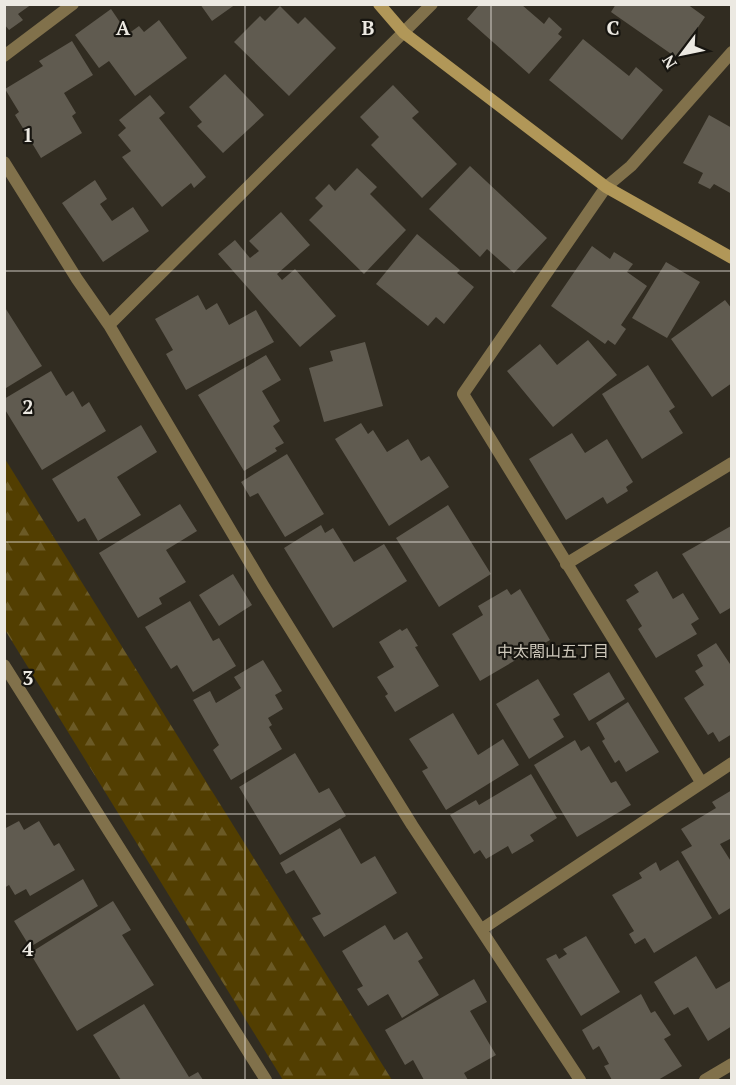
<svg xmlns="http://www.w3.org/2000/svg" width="736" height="1085" viewBox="0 0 736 1085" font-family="'PT Serif','Noto Sans JP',serif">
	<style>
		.forest { fill: url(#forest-firs) }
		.building { fill: #605b50 }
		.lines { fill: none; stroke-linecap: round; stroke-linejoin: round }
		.lane { stroke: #81714b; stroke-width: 12 }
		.street { stroke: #81714b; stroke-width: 12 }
		.secondary { stroke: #b19758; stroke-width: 12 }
		.grid { fill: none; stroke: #ece9e2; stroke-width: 1.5; stroke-opacity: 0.55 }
		.labels { text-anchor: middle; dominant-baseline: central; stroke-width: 4.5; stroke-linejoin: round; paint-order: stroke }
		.neighbourhood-label { font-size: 16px; fill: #cdc7ba; stroke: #171510 }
		.grid-label { font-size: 20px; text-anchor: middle; font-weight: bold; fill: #ece9e2; stroke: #171510; stroke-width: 4.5; stroke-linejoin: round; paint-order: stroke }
	</style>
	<defs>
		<pattern id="forest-firs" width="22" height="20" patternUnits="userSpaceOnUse" patternTransform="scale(1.5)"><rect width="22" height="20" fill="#523e01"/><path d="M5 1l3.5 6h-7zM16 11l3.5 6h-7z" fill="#6b5a26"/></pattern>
	</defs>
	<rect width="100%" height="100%" fill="#312c21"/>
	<path class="forest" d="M5,459L392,1080H283L5,630Z"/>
	<path class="building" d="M4,4H32L18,14L23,20L9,30L4,24Z
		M200,4H236L212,21Z
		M616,4H687L705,17L677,58L611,12Z
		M479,5H522L544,24L549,17L562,29L558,34L562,37L529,74L467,19Z
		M280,6L298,24L305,17L336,48L289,96L234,42L260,16L265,21Z
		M111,9L128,34L139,26L144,32L159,20L187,58L135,96L109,61L99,68L75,35Z
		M583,39L629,76L636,67L663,90L622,140L549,80Z
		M72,41L93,75L64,93L76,113L72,116L82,133L41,158L15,115L19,112L5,89L43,66L39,61Z
		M225,74L264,115L223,153L197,126L202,122L189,107Z
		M393,85L419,112L412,118L457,164L422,198L371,145L379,137L360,117Z
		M150,95L165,113L159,118L206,177L194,188L191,183L162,207L122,157L131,151L118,135L126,128L119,120Z
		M709,115L732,128V194L714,184L710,189L698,183L703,173L683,163Z
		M470,166L547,238L514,273L487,249L480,257L429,209Z
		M357,168L377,187L370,194L406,230L364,274L309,220L323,206L315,198L329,184L335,191Z
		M95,180L107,199L100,204L112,221L133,207L149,231L103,262L62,203Z
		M281,212L310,245L277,274L282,280L295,269L336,316L300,347L218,254L235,240L250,258L259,251L249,241Z
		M417,234L460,270L457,273L474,287L444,324L436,317L428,326L376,284Z
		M592,246L610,259L614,252L633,264L627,272L647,286L621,325L626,329L615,345L608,340L605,344L551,306Z
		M666,262L700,282L667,338L632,318Z
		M198,295L206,310L217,303L229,325L256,310L274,342L186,390L166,354L173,350L155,319Z
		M725,300L732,309V383L712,397L671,339Z
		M4,306L42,366L6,388L4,385Z
		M588,340L617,375L553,427L507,371L540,344L557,365Z
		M365,342L383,406L324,422L309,368L333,361L330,351Z
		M266,355L281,380L262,391L280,421L273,426L284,443L275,448L277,451L244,471L198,395Z
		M648,365L675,407L669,411L683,433L642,459L602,394Z
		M51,371L66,396L73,391L82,407L89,402L106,431L42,470L4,408V399Z
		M361,423L368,434L373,430L387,452L408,439L421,461L429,456L449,487L389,526L335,439Z
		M141,425L157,452L117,477L141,515L98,541L85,518L78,522L52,479Z
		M572,433L585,453L607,439L633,482L626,487L628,491L607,504L603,497L566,520L529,459Z
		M287,454L324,514L285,537L258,493L250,497L241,482Z
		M180,504L197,531L166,550L186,582L159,598L162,604L138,618L99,553Z
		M448,505L491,574L439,607L396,538Z
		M321,525L325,533L333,528L354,562L384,544L407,581L333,628L284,548Z
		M731,526L732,607L720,614L682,554Z
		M657,571L673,599L683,593L699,619L691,624L697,634L656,658L638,629L642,626L626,600L639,592L634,585Z
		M233,574L252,605L219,626L199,595Z
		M507,589L511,595L520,589L550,640L480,681L452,634L483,615L478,606Z
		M190,601L213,641L219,638L236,666L193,692L177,665L171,669L145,627Z
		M407,628L418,646L415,647L439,686L395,712L385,696L388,694L377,677L394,667L379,642L400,629L402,631Z
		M716,643L732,667V734L719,742L713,732L708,735L684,698L704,685L695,671L703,666L697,655Z
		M263,660L282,691L275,695L283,709L268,718L272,725L269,727L282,749L231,780L213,750L219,745L193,700L210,691L216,703L241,688L234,677Z
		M609,672L625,699L589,721L573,694Z
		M538,679L560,715L553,719L564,737L529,759L496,704Z
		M628,702L659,752L626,772L619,760L615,763L602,741L605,739L596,723Z
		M453,713L478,755L503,739L519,765L446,810L422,771L428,768L409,739Z
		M575,740L581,751L589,746L611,783L616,781L631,805L577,837L534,765Z
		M295,753L319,793L329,788L346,816L280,855L239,787Z
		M531,774L557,818L530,835L534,841L512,854L508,846L486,859L480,850L474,854L450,815L476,800L479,805Z
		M732,790V838L720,844L732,863V907L719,915L681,852L692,846L681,829L716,808L712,802Z
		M19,821L24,830L39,821L54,846L59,843L75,870L30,896L26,889L15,895L9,885L4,888V829Z
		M340,828L361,864L375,856L397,893L324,937L312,918L321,914L294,870L286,874L280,863Z
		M678,860L712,918L654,953L645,938L635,944L629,934L634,931L612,895L642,878L639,873L656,862L660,871Z
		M83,879L98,906L30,947L14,921Z
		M113,901L131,930L122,935L154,985L77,1031L30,953Z
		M385,925L394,940L407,932L423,958L418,961L439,995L402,1018L388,994L368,1006L357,989L363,986L342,951Z
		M586,936L620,992L581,1016L546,959L556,954L559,959L567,954L563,949Z
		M696,956L716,989L732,980V1026L708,1041L688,1007L674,1015L654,982Z
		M474,979L487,1002L470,1011L496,1055L464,1073L468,1080H424L413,1060L405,1065L385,1030Z
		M641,994L651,1013L655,1011L671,1035L664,1039L682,1066L658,1080H612L604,1066L609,1064L599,1046L593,1050L582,1030Z
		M144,1004L189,1077L198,1072L203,1080H121L93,1035Z"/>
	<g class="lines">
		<path class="lane" d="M566,564L732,463"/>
		<path class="street" d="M4,56L73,4
			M4,162L77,279L109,325L263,585L412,825L580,1080
			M109,325L432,4
			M4,665L266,1080
			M701,782L463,394L606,187L631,166L732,52
			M482,929L732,763
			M705,1080L732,1064"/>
		<path class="secondary" d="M379,4L404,33L606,187L732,258"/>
	</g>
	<path class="grid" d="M245,4V1080M491,4V1080M4,271H732M4,542H732M4,814H732"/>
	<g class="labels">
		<g class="neighbourhood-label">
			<text x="553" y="651">中太閤山五丁目</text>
		</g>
	</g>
	<g class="grid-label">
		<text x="123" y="35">A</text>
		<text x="368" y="35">B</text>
		<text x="613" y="35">C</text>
		<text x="28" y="142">1</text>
		<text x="28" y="414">2</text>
		<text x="28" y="685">3</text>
		<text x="28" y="956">4</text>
	</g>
	<rect width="736" height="1085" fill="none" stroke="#ece9e2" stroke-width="12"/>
	<g transform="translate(682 54) rotate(238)" stroke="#171510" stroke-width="4.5" paint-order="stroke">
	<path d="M0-4.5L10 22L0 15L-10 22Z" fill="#ece9e2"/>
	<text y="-9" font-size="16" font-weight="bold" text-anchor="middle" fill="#ece9e2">N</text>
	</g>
</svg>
